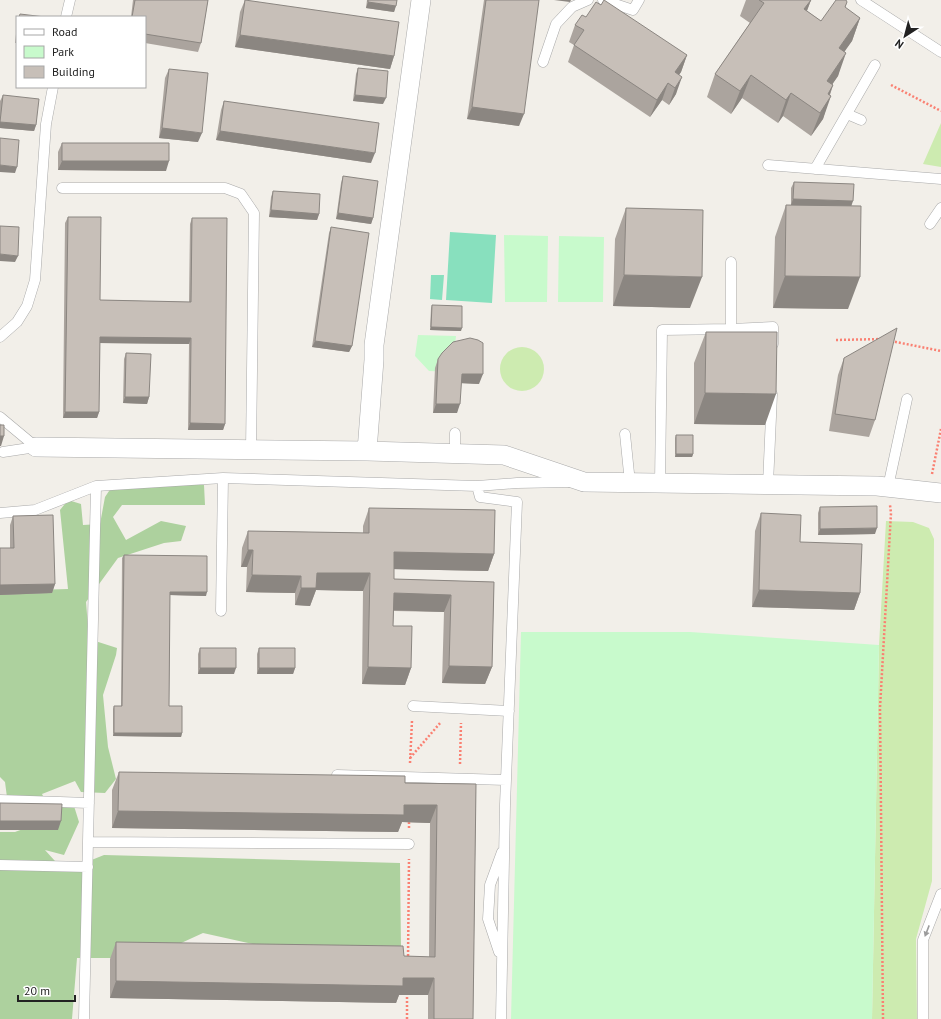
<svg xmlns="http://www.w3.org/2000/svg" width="941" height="1019" viewBox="0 0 941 1019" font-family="'PT Sans',sans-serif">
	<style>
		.grass { fill: #cdebb0 }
		.forest { fill: #add19e }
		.park { fill: #c8facc }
		.pitch { fill: #88e0be }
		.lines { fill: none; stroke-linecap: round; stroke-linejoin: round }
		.lane-casing { stroke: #a9a9a9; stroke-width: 11 }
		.street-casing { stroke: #a9a9a9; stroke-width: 20 }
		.path { stroke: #fa8072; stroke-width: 2.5; stroke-dasharray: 2 2; stroke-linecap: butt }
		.lane { stroke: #fff; stroke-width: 10 }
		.street { stroke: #fff; stroke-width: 19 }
		.wall { fill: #aba49e }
		.shaded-wall { fill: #8b8681 }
		.building { fill: #c7bfb8; stroke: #8b8681 }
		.oneway { fill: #9c9c9c }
	</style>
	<rect width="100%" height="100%" fill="#f2efe9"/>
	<path class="grass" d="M941,123V167L923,164Z
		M500 369a22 22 0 1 1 44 0a22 22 0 1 1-44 0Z
		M886,521L913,522L929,528L934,539L932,881L916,939L917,1019H872L879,645Z"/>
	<path class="forest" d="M130,479L204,485L205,505H122L113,517L126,540L161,521L186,526L181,541L164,543L118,558L86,602L89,639L117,648L116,655L103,695L108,747L116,779L105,793L81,792L75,781L42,794L48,806H74L79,822L64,855L45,850L64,871L104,855L400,863L401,950L316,958L203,933L179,944L175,958H77L72,1019H0V832H15L42,822L8,805L5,782L0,777V591L68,589L60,510L68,500L81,504L83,525L100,524L105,497L113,485Z"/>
	<path class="park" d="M504,235L548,236L547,302H505Z
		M559,236L604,237L603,302H558Z
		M418,335L456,336L452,372L429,371L415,356Z
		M521,632H690L879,645L872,1019H511Z"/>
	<path class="pitch" d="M450,232L496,235L492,303L446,300Z
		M431,275H444L442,300L430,299Z"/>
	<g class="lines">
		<defs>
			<path id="lane" d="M603,0L633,10L639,0
				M861,0L941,52
				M66,17L70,0
				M543,62L556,24L572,7L588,0
				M847,114L861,120
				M768,165L941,179
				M815,169L875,65
				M62,188H225L241,194L254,213L251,450
				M930,224L941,208
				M731,329L773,327V344
				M0,337L17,322L27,306L35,280L46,124L53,87
				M0,417L36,447
				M625,434L630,483
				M3,452L36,447
				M455,454V433
				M660,483L662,330L731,329V262
				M768,484L772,394
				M477,486L480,497L517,502L505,805L501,1019
				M888,487L907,399
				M0,513L35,510L96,486
				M221,611L223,478L477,486L517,483L569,482
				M413,706L509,711
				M337,775L506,780
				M0,800L89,803
				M88,842L409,844
				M0,865L88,867
				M499,952L488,919L490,885L502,852
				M84,1019L96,486L223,478
				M923,1019V940L941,894"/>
			<path id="street" d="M36,447L367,451L504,455L584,482L877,486L941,493
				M367,451L374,360V345L421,0"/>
		</defs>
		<use href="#lane" class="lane-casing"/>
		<use href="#street" class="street-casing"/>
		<path class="path" d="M891,85L941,111
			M836,340L882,339
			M891,341L941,351
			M932,474L941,429
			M410,758L441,722
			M410,763L412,721
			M460,764L461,723
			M409,822V830
			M408,960L409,859
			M407,1019V995
			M883,1019L880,708L891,513L890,505"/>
		<use href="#lane" class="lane"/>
		<use href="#street" class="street"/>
	</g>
	<path class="wall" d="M133,0H208L201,43L198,52L145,43V17H131Z
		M245,0L394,56L390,69L235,47L240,12Z
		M367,0H397L394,12L366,8Z
		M484,0H539L519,126L467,119Z
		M746,0H811L807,11L821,21L847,2L845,8L860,18L852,41L844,51L838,76L832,84L833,85L830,95L823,119L811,136L783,116L778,123L742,98L731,114L707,97L715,74L750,23L740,16Z
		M586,17L687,55L681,72L679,75L676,94L669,105L662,100L650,117L568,62L574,45L569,42L575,25Z
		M17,25V43H15Z
		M358,68L383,104L353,101L356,74Z
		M169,69L198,142L159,138L165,78Z
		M3,95L36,125L34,131L0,128V101Z
		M224,101L371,163L216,140L221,110Z
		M62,143L166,171L58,170V152Z
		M343,176L373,218L371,224L336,219L341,183Z
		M794,182L852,206L848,309L773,308L775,237L786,205H791V188Z
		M273,191L319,214L317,220L269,217L271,197Z
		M626,208L690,308L613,306L615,239Z
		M68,217L100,300L189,302L190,224L192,218L225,424L223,430H188L189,344L100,343L99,412L97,418H63L65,223Z
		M331,227L352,346L349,352L312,347L329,233Z
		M432,305L461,331L430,330L431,308Z
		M706,332L765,425L694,424V363Z
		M126,353L149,397L147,404L123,403L124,359Z
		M844,358L875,420L869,437L829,431L838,375Z
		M438,359L479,384L461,383L457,413H433L435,368Z
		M676,435L693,454L692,457H675V438Z
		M820,507L875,534L818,535V513Z
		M369,508L494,554L488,571L394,569V579L494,582L492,667L485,684L442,683L444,612L394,611L393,626L411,668L405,685L362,684L363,591L316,590L310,606L295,605V593L246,592L247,567H241L242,548L248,531L363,533V526Z
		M761,513L860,593L854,610L752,607L755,531Z
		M13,516L55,584L52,593L0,595V548H10V525Z
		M124,555L206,596L170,595L169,706L182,733L181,737L113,736V709L114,706H121L122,558Z
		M200,648L234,674H198V654Z
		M259,648L295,668L293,674H257V654Z
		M119,772L405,783L476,784L473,1019H428V995H399L396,1003L110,998V959L116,942L404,956L429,957L430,823L402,822L398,832L112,828V790Z"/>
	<path class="shaded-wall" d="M554,0H571L570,2Z
		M811,0L802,23L804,9Z
		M368,2L396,6L394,12L366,8Z
		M860,18L852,41L831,71L839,48Z
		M240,35L394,56L390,69L235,47Z
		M846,53L838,76L819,104L827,81Z
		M687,55L681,72L671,86L675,72Z
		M751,75L742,98L731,114L740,91Z
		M682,77L676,94L669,105L675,88Z
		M668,83L662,100L650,117L657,100Z
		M833,85L827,102L831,96L823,119L811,136L828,94Z
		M791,93L783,116L778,123L786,100Z
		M355,95L386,98L383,104L353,101Z
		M472,107L524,114L519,126L467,119Z
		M0,122L36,125L34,131L0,128Z
		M162,128L202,133L198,142L159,138Z
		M220,131L375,153L371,163L216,140Z
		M62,161H169L166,171L58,170Z
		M0,165L17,167L15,173L0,172Z
		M793,199L853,201L851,207L791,205Z
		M271,210L319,214L317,220L269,217Z
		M338,213L373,218L371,224L336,219Z
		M0,254L18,256L15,262L0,261Z
		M624,275L702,277L690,308L613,306Z
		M785,276L860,277L848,309L773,308Z
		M431,327L462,328L461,331L430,330Z
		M100,337L191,338L189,344L97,343Z
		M315,341L352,346L349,352L312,347Z
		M462,374H483L479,384L458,383Z
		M705,393L776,394L765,425L694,424Z
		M125,397H149L147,404L123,403Z
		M436,404H460L457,413H433Z
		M65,412H99L97,418H63Z
		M190,423L225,424L223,430H188Z
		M0,436H4L1,446H0Z
		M676,454H693L692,457H675Z
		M877,528L875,534L818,535L820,529Z
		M248,550H253L247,567H241Z
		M394,552L494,554L488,571L388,569Z
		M317,573H370L363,591L316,590L310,606L295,605L301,588Z
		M252,575L301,576L295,593L246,592Z
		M55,584L52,593L0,595V585Z
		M759,590L860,593L854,610L752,607Z
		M170,592H207L206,596L169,595Z
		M394,593L451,595L444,612L388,610Z
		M449,666L492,667L485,684L442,683Z
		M368,667L411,668L405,685L362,684Z
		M200,668H236L234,674H198Z
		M259,668H295L293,674H257Z
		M114,733H182L181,737L113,736Z
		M404,805H437L430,823L402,822L398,832L112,828L118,811Z
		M0,821H61L58,830H0Z
		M403,978H434L428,995H399L396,1003L110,998L116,981Z"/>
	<path class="building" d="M135,0H208L201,43L145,34V17H132Z
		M245,0L399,22L394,56L240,35Z
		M368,0H397L396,6L368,2Z
		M486,0H539L524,114L472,107Z
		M604,0L687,55L675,72L682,77L675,88L668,83L657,100L574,45L584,30L575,25L582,15L586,17L596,2L601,5Z
		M759,0H811L804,9L821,21L836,0H846L847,2L845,7L860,18L839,48L846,53L827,81L833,85L828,94L831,96L820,113L791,93L786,100L751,75L740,91L715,74L764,3Z
		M20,14L45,17H19Z
		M358,68L388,71L386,98L355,95Z
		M169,69L208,73L202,133L162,128Z
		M3,95L39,99L36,125L0,122Z
		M224,101L379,123L375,153L220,131Z
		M0,138L19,140L17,167L0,165Z
		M62,143H169V161H62Z
		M343,176L378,181L373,218L338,213Z
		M794,182L854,184L853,201L793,199Z
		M273,191L320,194L319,214L271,210Z
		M786,205L861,206L860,277L785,276Z
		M626,208L703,210L702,277L624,275Z
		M68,217H101L100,300L191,302L192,218H227L225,424L190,423L191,338L100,337L99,412H65Z
		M0,226L19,227L18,256L0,254Z
		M331,227L369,233L352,346L315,341Z
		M432,305L462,306V328L431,327Z
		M897,328L875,420L835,414L844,358Z
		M706,332H777L776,394L705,393Z
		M470,338L478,340L483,343V374H462L460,404H436L438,359L442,353L453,342Z
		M126,353L151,354L149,397H125Z
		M0,425H4V436H0Z
		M676,435H693V454H676Z
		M877,506V528L820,529V507Z
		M369,508L495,510L494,554L394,552V579L494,582L492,667L449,666L451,595L394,593L393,626H412L411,668L368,667L370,573H317L316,588H301V576L252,575L253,550H248V531L369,533Z
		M761,513L801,515L800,542L862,544L860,593L759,590Z
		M53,515L55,584L0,585V548H14L13,516Z
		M124,555L207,556V592H170L169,706H182V733H114V706H122Z
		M200,648H236V668H200Z
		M259,648H295V668H259Z
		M119,772L405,776V783L476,784L473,1019H434V978H403V986L116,981V942L403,946L404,956L435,957L437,805H404V815L118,811Z
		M0,803L62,804L61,821H0Z"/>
	<defs><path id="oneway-solid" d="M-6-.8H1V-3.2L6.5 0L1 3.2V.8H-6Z"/></defs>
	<use class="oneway" href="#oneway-solid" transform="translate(927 931) rotate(111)"/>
	<rect x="16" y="16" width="130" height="72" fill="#ffffff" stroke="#a7a7a7"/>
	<rect x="24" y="29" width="20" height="6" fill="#ffffff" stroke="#a7a7a7"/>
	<text x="52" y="36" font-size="12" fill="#222222">Road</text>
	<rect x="24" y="46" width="20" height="12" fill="#c8facc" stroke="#a7a7a7"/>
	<text x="52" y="56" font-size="12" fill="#222222">Park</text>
	<rect x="24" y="66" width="20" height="12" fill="#c7bfb8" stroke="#a7a7a7"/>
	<text x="52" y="76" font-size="12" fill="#222222">Building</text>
	<g transform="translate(905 36) rotate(216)" stroke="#ffffff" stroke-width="3" paint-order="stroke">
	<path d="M0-3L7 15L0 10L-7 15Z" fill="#222222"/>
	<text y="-6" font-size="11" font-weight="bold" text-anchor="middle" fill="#222222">N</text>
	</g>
	<path d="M18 995v6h57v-6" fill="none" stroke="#222222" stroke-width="2"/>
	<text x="24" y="995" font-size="12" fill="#222222" stroke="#ffffff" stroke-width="3" paint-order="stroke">20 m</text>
</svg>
